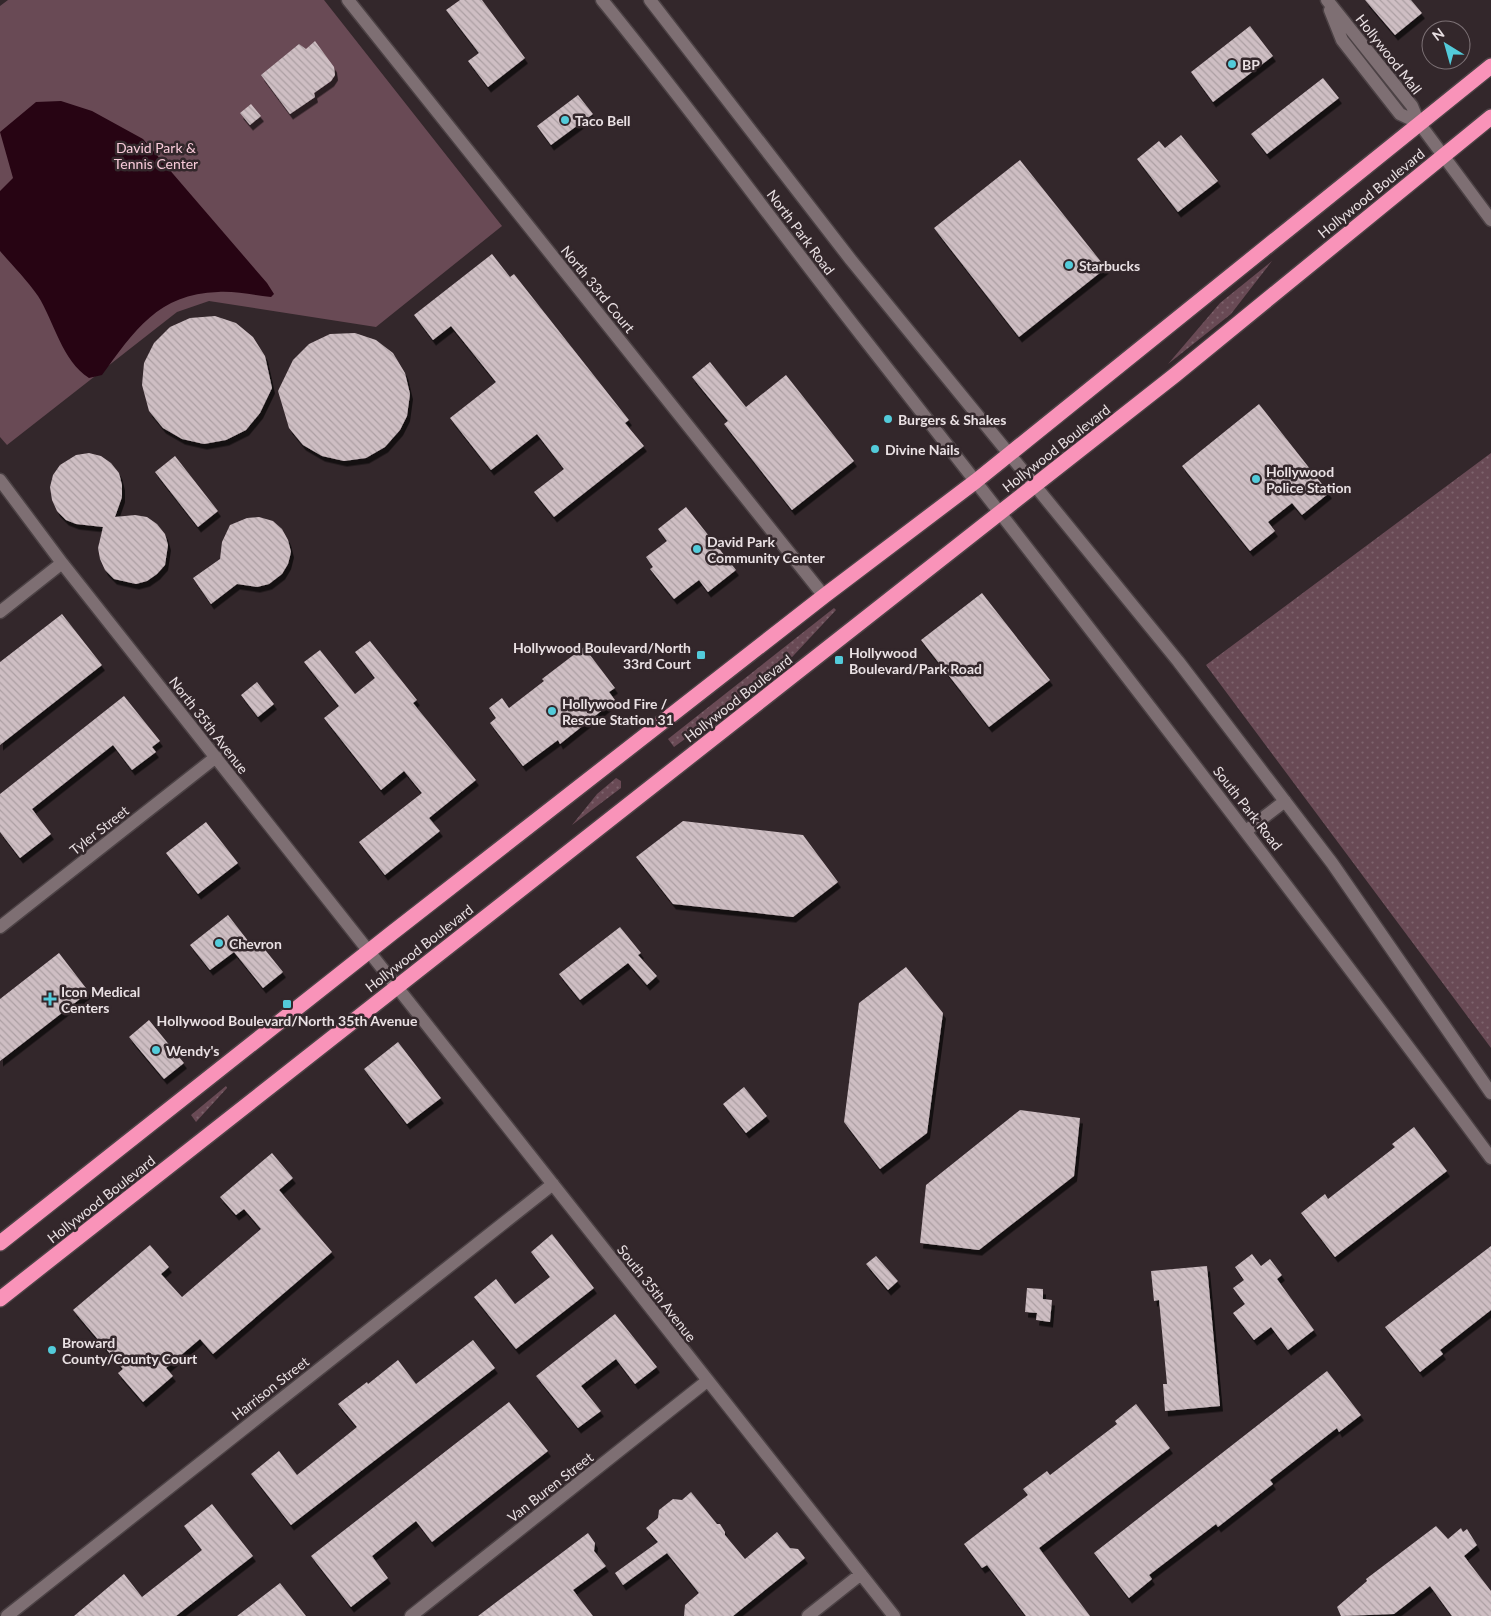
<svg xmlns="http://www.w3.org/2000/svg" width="1491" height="1616" viewBox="0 0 1491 1616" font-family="Lato,sans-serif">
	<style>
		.grass { fill: url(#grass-dots) }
		.green { fill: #694a55 }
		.water { fill: #270413 }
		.building { fill: url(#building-back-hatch); filter: url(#shadow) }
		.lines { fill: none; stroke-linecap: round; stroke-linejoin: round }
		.minor-casing { stroke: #4c4245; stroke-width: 15 }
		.highway-casing { stroke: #4c4245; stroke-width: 18 }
		.minor { stroke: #7e6f73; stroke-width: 12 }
		.highway { stroke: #f993b9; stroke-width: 15 }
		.poi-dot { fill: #53cbda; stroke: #33272b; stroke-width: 2 }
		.labels { text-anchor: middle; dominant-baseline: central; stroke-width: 5; stroke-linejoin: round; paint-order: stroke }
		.street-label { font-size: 14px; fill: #e9e0e3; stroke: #33272b }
		.poi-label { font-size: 14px; font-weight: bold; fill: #e9e0e3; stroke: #33272b; text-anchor: start }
		.park-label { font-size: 14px; fill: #f8cad9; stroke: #33272b }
	</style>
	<defs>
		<pattern id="grass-dots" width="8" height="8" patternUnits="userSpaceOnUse" patternTransform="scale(1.25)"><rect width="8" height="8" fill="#694a55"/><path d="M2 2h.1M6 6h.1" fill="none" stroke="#7e646d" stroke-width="1.8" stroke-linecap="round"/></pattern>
		<pattern id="building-back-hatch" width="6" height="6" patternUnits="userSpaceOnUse" patternTransform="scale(1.25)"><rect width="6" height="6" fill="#cebec3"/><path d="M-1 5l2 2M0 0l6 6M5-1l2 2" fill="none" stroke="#ac9fa3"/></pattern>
		<filter id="shadow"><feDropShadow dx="3" dy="5.5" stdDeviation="0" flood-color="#0009"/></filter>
	</defs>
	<rect width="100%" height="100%" fill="#33272b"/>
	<path class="grass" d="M1272,261L1231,314L1168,364L1220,303Z
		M1491,453V1048L1206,665Z
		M834,608L836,610L780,670L674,747L668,739Z
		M616,778L621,781V788L572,825L597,794Z
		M226,1086L227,1088L196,1122L191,1115Z"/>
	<path class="green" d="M8,0H324L502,226L376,327L209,301L177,312L7,445L0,437V6Z"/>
	<path class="water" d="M61,101L92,111L143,139L267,283L274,294L271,297C254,295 235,291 218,292C158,294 135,330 102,375L89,378C62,361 54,321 38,296C27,280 12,265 0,251V191L13,178L0,132L36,102Z"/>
	<path class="building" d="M460,0H482L525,58L488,87L468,61L479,53L446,10Z
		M1365,0H1411L1422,13L1395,35Z
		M1250,26L1273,56L1213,102L1191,72Z
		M315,41L334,67L335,75L331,81L314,93L315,97L290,114L261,75L299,44L306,49Z
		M1323,78L1339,98L1267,154L1251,134Z
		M578,95L593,114L551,145L537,126Z
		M251,104L261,116L250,125L240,113Z
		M1181,135L1218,181L1178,212L1137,159L1159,141L1165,148Z
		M1020,160L1106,268L1019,337L934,228Z
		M492,254L510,277L514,274L629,420L625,423L644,446L554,517L534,492L564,469L537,434L491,470L450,418L496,382L451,326L433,340L414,315Z
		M215,316L236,323L253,337L265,356L272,388L260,413L246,430L226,440L204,444L182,439L163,428L149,411L142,385L144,363L154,343L170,327L190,318Z
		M355,333L376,340L393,353L405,373L410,394L407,416L400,430L385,447L366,458L344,461L322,456L303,445L289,428L278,391L293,360L309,344L330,334Z
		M710,362L746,407L786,375L854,461L792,510L724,424L728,421L692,377Z
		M1259,404L1329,493L1302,515L1292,503L1268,522L1275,531L1250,551L1182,466Z
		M89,453L101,456L111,463L119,473L122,485V497L115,517L135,515L147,517L157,524L165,534L168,545L165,565L157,574L147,581L136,584L114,579L105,570L100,559L98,548L103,527L76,524L66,520L57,511L52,500L50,487L53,475L60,465L76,455Z
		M175,456L218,511L198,527L155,472Z
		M686,507L736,570L708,592L699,580L674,599L650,569L653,567L646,557L667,541L658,529Z
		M259,517L273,521L282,529L288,540L291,552L288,564L282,574L269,584L257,587L237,584L211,604L193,578L220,559L222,542L230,525L247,518Z
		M982,593L1050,680L989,727L921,640Z
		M62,614L102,665L0,745V662Z
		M370,641L417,700L413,703L476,780L429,818L440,831L385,875L359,842L422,793L404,771L381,790L324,718L339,706L304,662L320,650L355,694L375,678L355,652Z
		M584,647L615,688L609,692L615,700L560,744L558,740L523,766L490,723L496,718L489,708L502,698L509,708L544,681L542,679Z
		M257,682L274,704L258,717L241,695Z
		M124,696L160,741L152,747L156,752L132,770L113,745L32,809L51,834L20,858L0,832V794Z
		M683,821L803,835L838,882L793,917L673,904L636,857Z
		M206,822L238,863L198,894L166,853Z
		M228,915L252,946L258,941L283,972L263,988L234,952L210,970L190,945Z
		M620,927L641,953L638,955L657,976L647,985L628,963L580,1000L559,974Z
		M59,953L89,992L0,1061V999Z
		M906,967L943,1013L927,1133L880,1169L844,1122L859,1003Z
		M149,1020L184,1063L164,1079L129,1037Z
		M398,1042L441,1098L407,1124L364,1069Z
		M744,1087L767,1116L746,1133L723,1104Z
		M1020,1110L1080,1118L1074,1176L979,1250L920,1243L926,1185Z
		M1414,1127L1447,1171L1335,1257L1301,1213L1325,1194L1328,1199L1395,1147L1392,1144Z
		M272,1153L293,1178L279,1190L332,1252L213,1354L200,1339L166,1368L173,1376L143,1402L118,1373L123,1369L73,1310L150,1245L169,1267L161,1274L182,1297L261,1229L244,1209L236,1215L220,1197Z
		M552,1234L594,1288L516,1349L474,1297L496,1279L515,1304L550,1277L531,1252Z
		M1491,1246V1310L1440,1350L1443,1354L1420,1372L1385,1327Z
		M1252,1254L1261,1266L1270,1259L1282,1275L1277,1279L1314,1330L1288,1350L1271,1327L1254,1340L1233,1313L1245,1304L1233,1288L1244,1280L1235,1267Z
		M876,1256L898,1281L888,1290L866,1264Z
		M1207,1266L1220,1406L1165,1411L1163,1384H1167L1159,1300L1154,1301L1151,1271Z
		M1027,1288L1043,1289V1299L1052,1300L1050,1322L1036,1320L1037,1313L1025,1312Z
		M615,1314L657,1367L635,1384L616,1359L581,1386L601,1411L578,1428L536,1376Z
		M473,1340L495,1368L291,1525L251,1474L279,1451L297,1475L357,1427L338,1404L367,1382L368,1384L398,1360L416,1384Z
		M1327,1371L1361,1415L1339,1432L1337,1428L1270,1480L1273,1484L1218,1527L1216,1524L1149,1575L1152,1579L1129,1598L1094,1553Z
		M509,1402L548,1451L432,1542L416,1521L372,1556L388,1578L351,1607L311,1556Z
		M1136,1404L1170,1448L1039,1548L1090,1616H1026L987,1565L982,1568L964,1544L1028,1495L1023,1489L1047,1471L1050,1475L1117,1424L1115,1421Z
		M691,1492L717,1524H720L725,1532V1535L745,1559L777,1532L790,1548L798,1549L805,1558L733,1616H684L685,1605L699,1593L667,1553L623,1585L615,1573L658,1542L646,1528L658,1518L659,1510L673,1499L682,1500Z
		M212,1504L253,1556L176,1616H74L124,1574L142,1597L202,1550L184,1526Z
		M1436,1526L1448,1539L1461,1528L1463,1532L1467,1529L1477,1545L1464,1556L1491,1591V1616H1452L1430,1586L1394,1614L1341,1616L1337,1607L1367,1581L1366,1579Z
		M588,1533L595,1543L594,1551L606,1566L573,1590L593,1616H478Z
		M280,1583L306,1616H237Z"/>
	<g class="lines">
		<defs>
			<path id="minor" d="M348,0L824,596
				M602,0C692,110 775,225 862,336C1075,608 1286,881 1491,1158
				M650,0L851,260L1178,661L1332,863L1491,1093
				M1327,0L1412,106L1419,123L1491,220
				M1330,10L1342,40L1400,114L1419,123
				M0,480L62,563L894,1616
				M0,612L62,563
				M1246,831L1285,801
				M0,927L216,757
				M7,1616L553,1184
				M411,1616L707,1381
				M808,1616L861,1574"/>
			<path id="highway" d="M0,1243L392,933L824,596L976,481L1491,66
				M0,1299L1175,375L1491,117"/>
		</defs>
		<use href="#minor" class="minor-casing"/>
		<use href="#highway" class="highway-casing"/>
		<use href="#minor" class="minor"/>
		<use href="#highway" class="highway"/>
	</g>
	<g class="poi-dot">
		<circle cx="1232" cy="64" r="5"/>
		<circle cx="565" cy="120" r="5"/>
		<circle cx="1069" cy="265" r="5"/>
		<circle cx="888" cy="419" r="5"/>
		<circle cx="875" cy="449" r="5"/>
		<circle cx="1256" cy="479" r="5"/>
		<circle cx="697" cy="549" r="5"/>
		<rect x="696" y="650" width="10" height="10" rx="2.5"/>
		<rect x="834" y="655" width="10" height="10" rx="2.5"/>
		<circle cx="552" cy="711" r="5"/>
		<circle cx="219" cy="943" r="5"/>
		<path d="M47.5 991.5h5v5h5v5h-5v5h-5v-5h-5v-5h5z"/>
		<rect x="282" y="999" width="10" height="10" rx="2.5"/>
		<circle cx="156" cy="1050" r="5"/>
		<circle cx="52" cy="1350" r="5"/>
	</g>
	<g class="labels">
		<g class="street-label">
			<text transform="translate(1389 54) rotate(52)">Hollywood Mall</text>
			<text transform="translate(1371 193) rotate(-39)">Hollywood Boulevard</text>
			<text transform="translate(801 232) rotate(53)">North Park Road</text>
			<text transform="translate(598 289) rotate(51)">North 33rd Court</text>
			<text transform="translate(1056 448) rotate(-38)">Hollywood Boulevard</text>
			<text transform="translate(738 698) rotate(-38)">Hollywood Boulevard</text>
			<text transform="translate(209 725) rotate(52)">North 35th Avenue</text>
			<text transform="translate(1248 808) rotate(52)">South Park Road</text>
			<text transform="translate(99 830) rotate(-38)">Tyler Street</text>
			<text transform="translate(419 948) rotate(-38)">Hollywood Boulevard</text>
			<text transform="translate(101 1199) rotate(-38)">Hollywood Boulevard</text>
			<text transform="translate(657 1293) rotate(52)">South 35th Avenue</text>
			<text transform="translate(270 1388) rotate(-38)">Harrison Street</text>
			<text transform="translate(550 1487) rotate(-38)">Van Buren Street</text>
		</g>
		<g class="poi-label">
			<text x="1242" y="64">BP</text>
			<text x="575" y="120">Taco Bell</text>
			<text x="1079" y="265">Starbucks</text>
			<text x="898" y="419">Burgers &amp; Shakes</text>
			<text x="885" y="449">Divine Nails</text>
			<text x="1266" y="471">Hollywood<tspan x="1266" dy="16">Police Station</tspan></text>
			<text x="707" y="541">David Park<tspan x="707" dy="16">Community Center</tspan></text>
			<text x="691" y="647" text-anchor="end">Hollywood Boulevard/North<tspan x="691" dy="16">33rd Court</tspan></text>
			<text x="849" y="652">Hollywood<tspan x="849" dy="16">Boulevard/Park Road</tspan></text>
			<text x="562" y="703">Hollywood Fire /<tspan x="562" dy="16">Rescue Station 31</tspan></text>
			<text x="229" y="943">Chevron</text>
			<text x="61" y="991">Icon Medical<tspan x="61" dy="16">Centers</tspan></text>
			<text x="287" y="1020" text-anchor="middle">Hollywood Boulevard/North 35th Avenue</text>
			<text x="166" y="1050">Wendy's</text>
			<text x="62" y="1342">Broward<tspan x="62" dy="16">County/County Court</tspan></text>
		</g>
		<g class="park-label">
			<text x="156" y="147">David Park &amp;<tspan x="156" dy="16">Tennis Center</tspan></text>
		</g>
	</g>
	<g transform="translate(1446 45) rotate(323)"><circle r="24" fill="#33272b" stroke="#7c7175"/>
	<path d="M0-4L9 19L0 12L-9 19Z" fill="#53cbda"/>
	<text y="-8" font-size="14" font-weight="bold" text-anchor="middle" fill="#e9e0e3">N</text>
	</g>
</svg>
